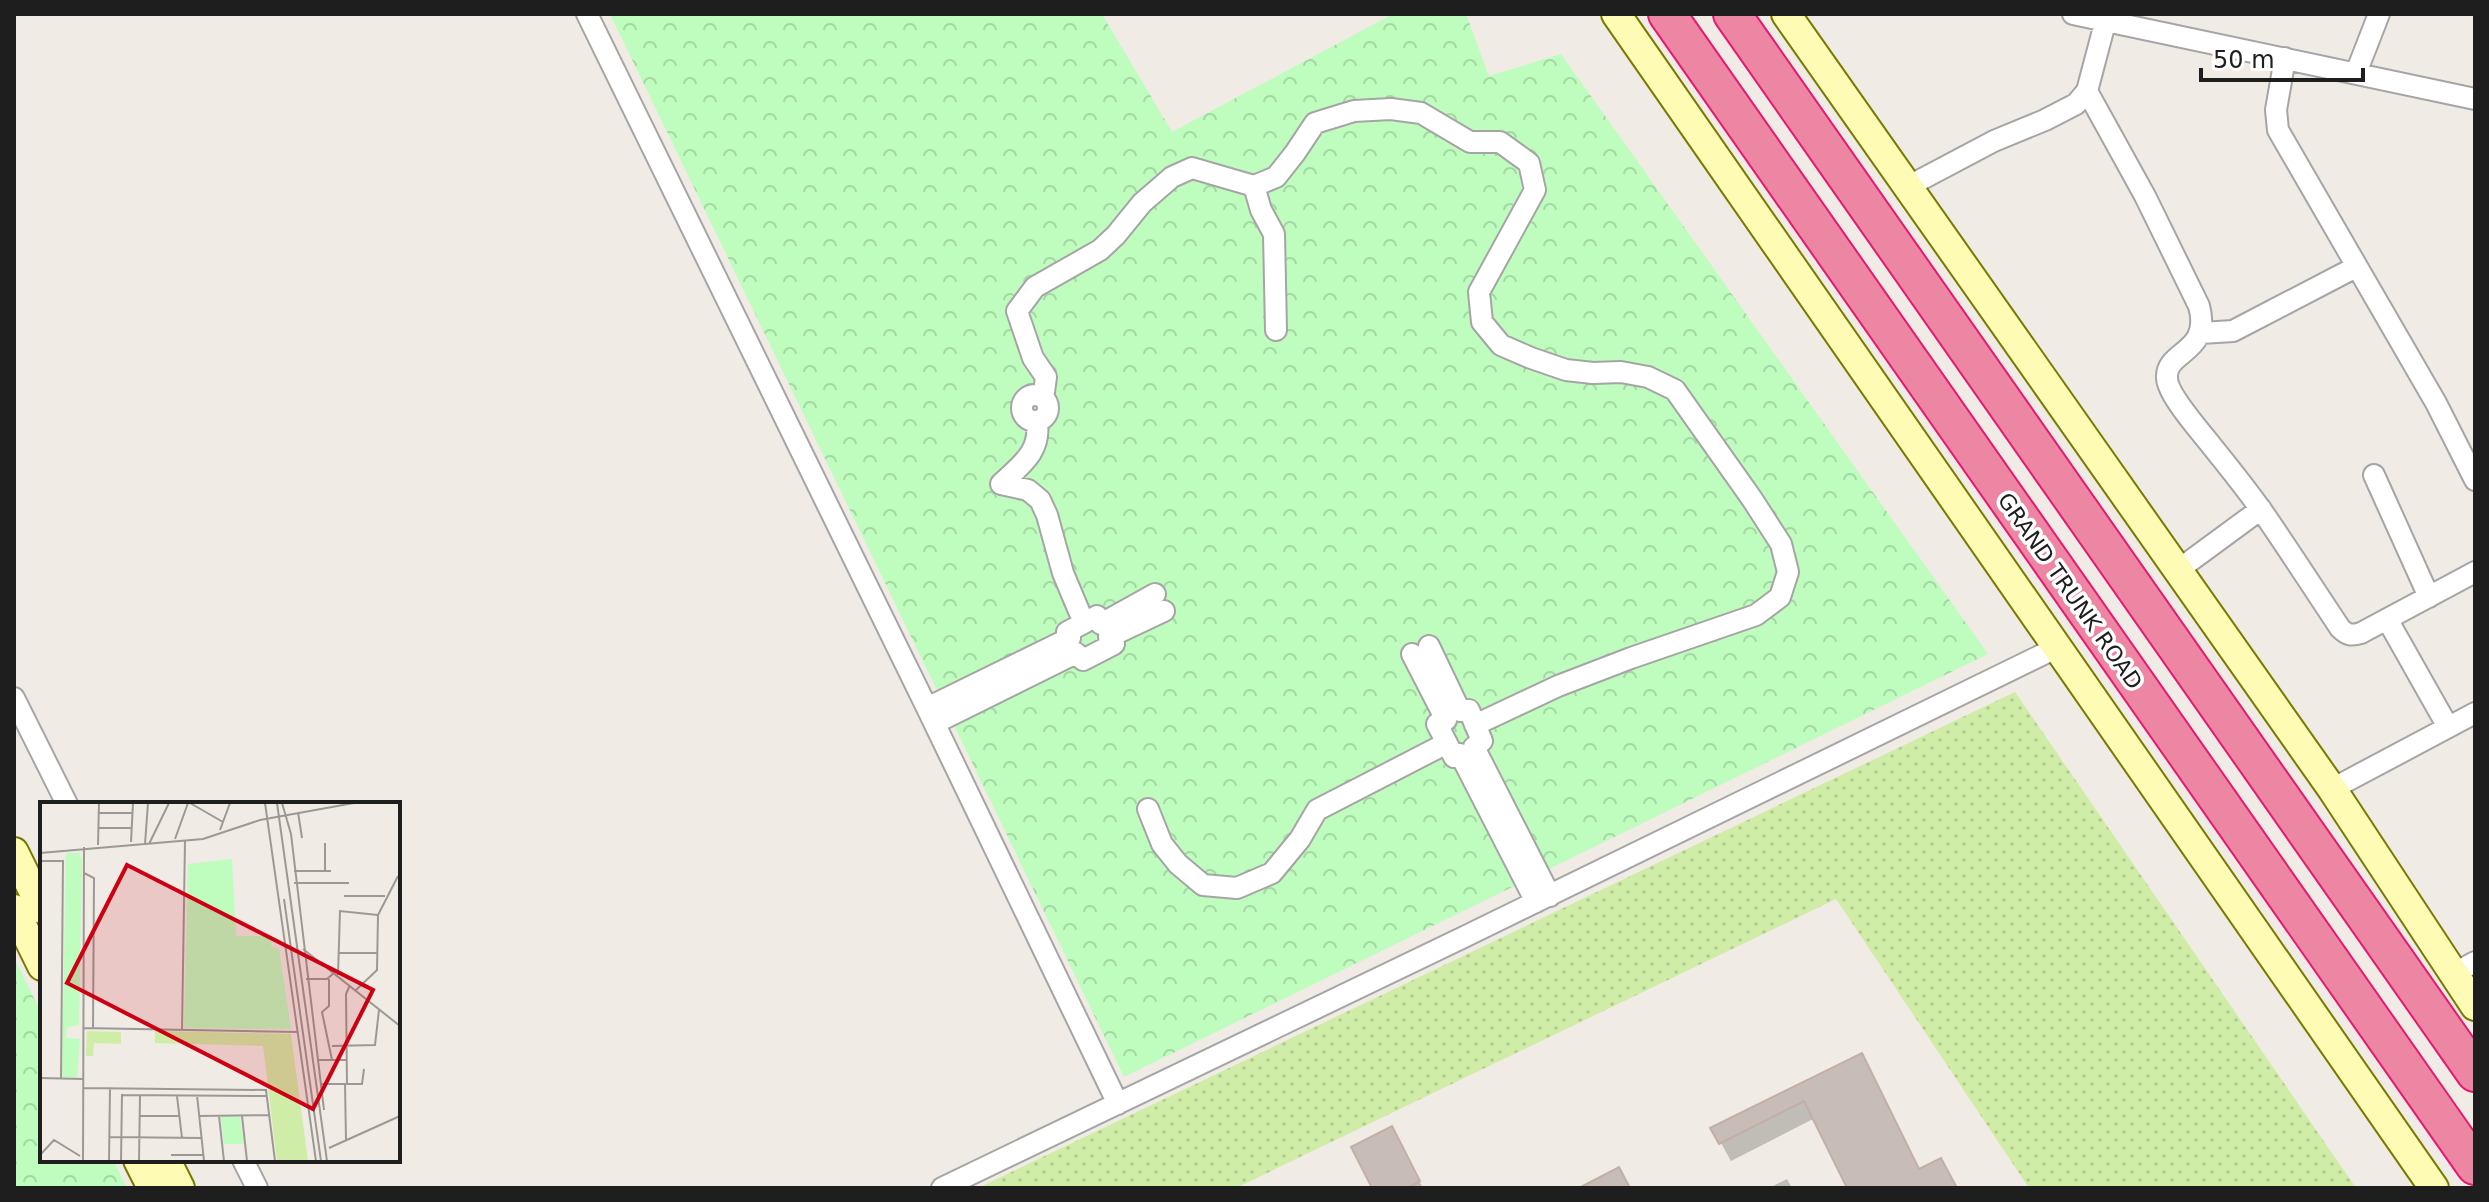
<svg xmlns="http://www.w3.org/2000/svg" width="2489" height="1202" viewBox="0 0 2489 1202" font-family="'DejaVu Sans',sans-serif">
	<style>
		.grass { fill: url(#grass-dots) }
		.park { fill: url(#park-crowns) }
		.shadow { fill: #0003 }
		.building { fill: #c8bcb7; stroke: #c2afa5; stroke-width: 2 }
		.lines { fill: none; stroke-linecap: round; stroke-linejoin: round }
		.street-casing { stroke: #a5a5a5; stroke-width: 24 }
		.secondary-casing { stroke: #787a00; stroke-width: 32 }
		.highway-casing { stroke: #e51971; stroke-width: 40 }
		.street { stroke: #fff; stroke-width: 20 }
		.secondary { stroke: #fdfbb4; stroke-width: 28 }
		.highway { stroke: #ec86a2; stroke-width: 36 }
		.labels { text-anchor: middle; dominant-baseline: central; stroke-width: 7; stroke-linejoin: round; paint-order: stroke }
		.street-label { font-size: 22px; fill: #1e1e1e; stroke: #fff }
		.inset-road { fill: none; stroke: #9c9995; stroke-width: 2 }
		.view { fill: #cc0012; fill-opacity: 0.15; stroke: #cc0012; stroke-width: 4 }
		.inset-edge { fill: none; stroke: #1e1e1e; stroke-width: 4 }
	</style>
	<defs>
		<pattern id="grass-dots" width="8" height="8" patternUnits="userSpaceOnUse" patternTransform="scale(2)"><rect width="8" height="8" fill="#cfeda6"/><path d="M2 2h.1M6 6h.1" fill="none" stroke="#b1cb8e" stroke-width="1.8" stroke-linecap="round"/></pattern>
		<pattern id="park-crowns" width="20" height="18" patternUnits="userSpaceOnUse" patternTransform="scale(2)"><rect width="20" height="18" fill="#befdbe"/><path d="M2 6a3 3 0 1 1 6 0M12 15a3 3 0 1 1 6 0" fill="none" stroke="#a3d8a3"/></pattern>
	</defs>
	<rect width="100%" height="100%" fill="#f0ebe4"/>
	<path class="grass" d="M2015,692L2356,1188H2029L1836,899L1236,1188H978Z"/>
	<path class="park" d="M610,14H1102L1172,132L1393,14H1466L1489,76L1561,54L1988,654L1124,1077Z
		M14,957L42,1015V1160H113L127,1188H14Z"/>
	<path class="shadow" d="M1862,1056L1920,1171L1955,1188H1845L1848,1187L1815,1118L1731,1161L1721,1143Z
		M1400,1144L1423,1188H1375Z
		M1787,1179L1792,1188H1769Z"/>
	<path class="building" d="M1862,1053L1919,1169L1941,1158L1957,1188H1847L1804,1101L1719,1144L1710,1128Z
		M1392,1126L1420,1181L1408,1188H1372L1351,1147Z
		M1619,1167L1630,1188H1579Z"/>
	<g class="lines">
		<defs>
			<path id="street" d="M587,14L927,708L1118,1104
				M2073,14L2475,99
				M2285,58L2276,110L2278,130L2436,403L2475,480
				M2356,73L2379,14
				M2087,91L2145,196L2199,306C2212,354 2165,350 2167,378C2167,391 2190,419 2198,429C2220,456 2242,483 2262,511C2289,550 2314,589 2340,628C2347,635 2351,636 2361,633L2475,572
				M1907,187L1994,141L2045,120L2076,104L2087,91L2105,23
				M1276,330L1274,234L1261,210L1254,186L1276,177L1295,153L1315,123L1354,111L1391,109L1421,113L1470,142H1500L1529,163L1535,190L1479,292L1482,322L1501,345L1531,358L1566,370L1593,373L1621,372L1648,377L1675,390L1752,499L1781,544L1788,572L1780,597L1756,615L1631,658L1558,686L1475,725
				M2201,333L2233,331L2356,267
				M1022 408a13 13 0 1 1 26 0a13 13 0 1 1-26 0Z
				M1039,395L1044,392L1046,377L1033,358L1017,311L1035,287L1100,250L1116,235L1142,203L1172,177L1192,168L1254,186
				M1037,421C1041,452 1022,464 1001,484L1028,490L1040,500L1047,515L1063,573L1084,623
				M2374,475L2429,597
				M2178,570L2261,509
				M2387,619L2448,727
				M1429,646L1460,711L1469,710L1482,741L1474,747L1550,896
				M1412,654L1446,720L1437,724L1454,757L1460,754L1536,902
				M14,698L67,804
				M927,708L1070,638L1067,632L1097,616L1101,624L1155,594
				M935,723L1076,653L1083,660L1114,644L1109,637L1164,611
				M2332,789L2475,713
				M1148,809L1162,844L1178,864L1203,885L1237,888L1272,873L1300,839L1317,810L1447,743
				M2453,974L2475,962
				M243,1160L257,1188
				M942,1188L1464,937L2056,648"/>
			<path id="secondary" d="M1616,14L2434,1188
				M1786,14L2332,789L2475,1006
				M14,852L42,909
				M14,909L42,966
				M138,1160L152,1188
				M166,1160L180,1188"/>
			<path id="highway" d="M1667,14L2475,1166
				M1732,14L2475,1073"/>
		</defs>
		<use href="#street" class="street-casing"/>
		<use href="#secondary" class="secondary-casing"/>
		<use href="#highway" class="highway-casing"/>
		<use href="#street" class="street"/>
		<use href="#secondary" class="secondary"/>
		<use href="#highway" class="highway"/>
	</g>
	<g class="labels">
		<g class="street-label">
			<text transform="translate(2070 591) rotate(55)">GRAND TRUNK ROAD</text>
		</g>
	</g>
	<g transform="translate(40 802)">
		<rect width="360" height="360" fill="#f0ebe4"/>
		<path d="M47,229L81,230V242L54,241L53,254H46ZM115,229L251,232L268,359H237L223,244L115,241Z" fill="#cfeda6"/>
		<path d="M26,51H39L42,58L39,223L27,225L26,236L40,237L37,275H22ZM192,57L196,134H232L231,145L239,147L251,227L144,226L148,62ZM181,315H200L204,342H184Z" fill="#befdbe"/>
		<path class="inset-road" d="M150,1L183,20M225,1L276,359M237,1L287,359M242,1L251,32L284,308M258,10L262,36M59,11H93M59,26H92M180,28L190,1M135,37L148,1M91,40L93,1M285,41V69M105,42L108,1M109,42L129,1M58,43L59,1M0,51L163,37L220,18L314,1M0,59H23L21,277M254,69H291M44,71L54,76L53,226M254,81H309M304,94H345M244,97L281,359M263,147L360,224M298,151H338M298,173L300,109L338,113M266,177H287L294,171M289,177V204L282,210L292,258M316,188L337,168L338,113L358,74M43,226L258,230M142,228L145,38M292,244L335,243L339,208M278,258H307M0,276L44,277M281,282H322L324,267M305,282L306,339M307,282L306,192L310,183M43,286L226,288L235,359M82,293L227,294M157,293L164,359M137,294L142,336M99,314H139M159,314L229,313M179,314L184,359M202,314L207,359M69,335L162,336M289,346L360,314M0,353L14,338L40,354M131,353H164M43,359L44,45M69,359L70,286M81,359L82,292M99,359L100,294"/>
		<path class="view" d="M87,63L333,188L273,307L27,181Z"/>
		<rect width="360" height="360" class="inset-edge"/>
	</g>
	<rect width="2489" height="1202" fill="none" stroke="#1e1e1e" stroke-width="32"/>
	<path d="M2201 68v12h162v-12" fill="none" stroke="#1e1e1e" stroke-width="4"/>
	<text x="2213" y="68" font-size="24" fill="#1e1e1e" stroke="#ffffff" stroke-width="6" paint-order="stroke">50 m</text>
</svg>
